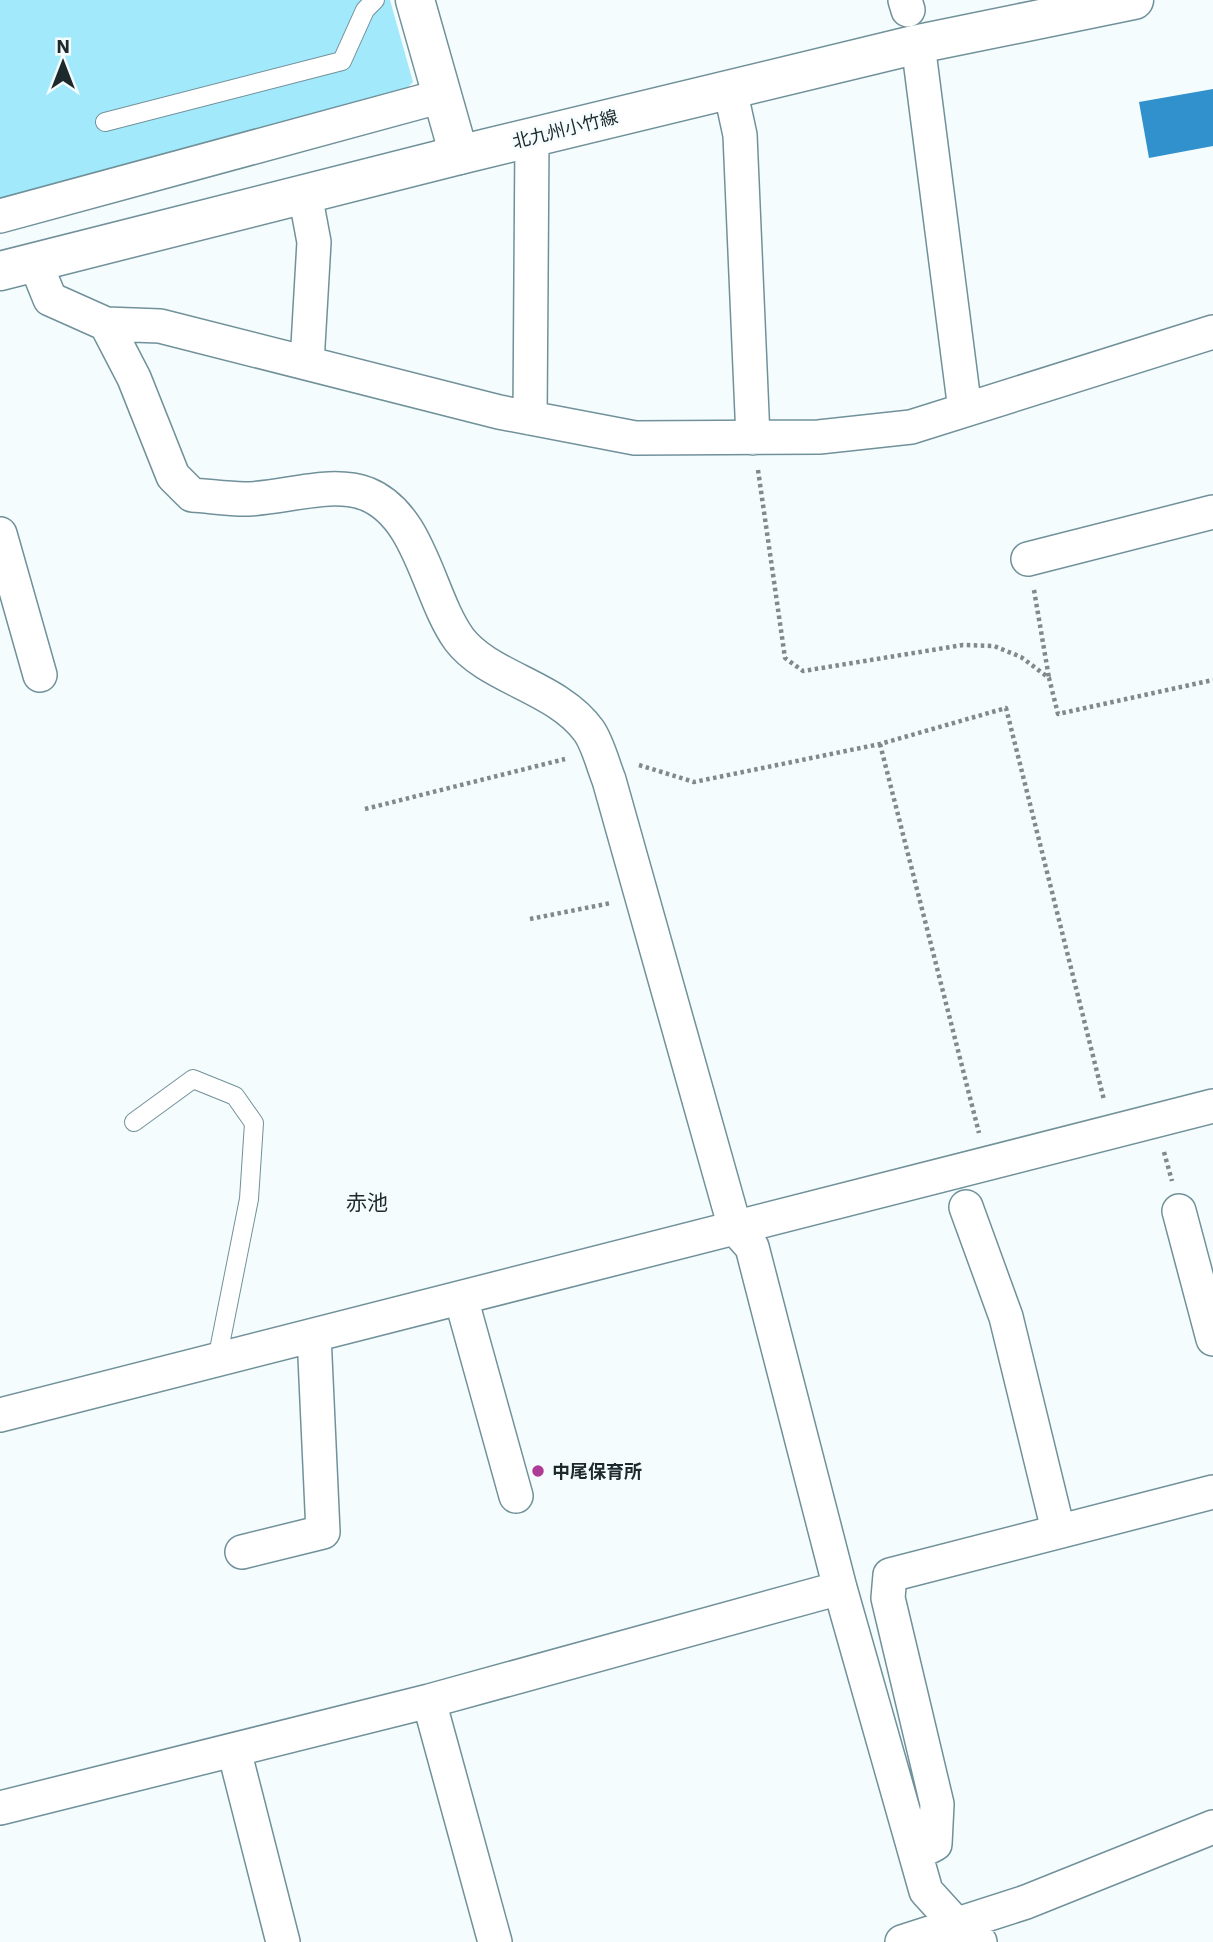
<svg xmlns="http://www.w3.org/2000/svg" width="1213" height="1942" viewBox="0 0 1213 1942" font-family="'IBM Plex Sans','Noto Sans JP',sans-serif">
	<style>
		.green { fill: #a3e9fc }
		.building { fill: #3191cc }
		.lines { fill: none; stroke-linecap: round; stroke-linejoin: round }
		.lane-casing { stroke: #71919a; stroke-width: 20 }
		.street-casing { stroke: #71919a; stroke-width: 36 }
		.secondary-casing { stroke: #71919a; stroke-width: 41 }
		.primary-casing { stroke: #71919a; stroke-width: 41 }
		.path { stroke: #808a8d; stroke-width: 4.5; stroke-dasharray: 3.5 3.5; stroke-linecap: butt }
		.lane { stroke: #fff; stroke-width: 18 }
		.street { stroke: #fff; stroke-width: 33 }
		.secondary { stroke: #fff; stroke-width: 38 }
		.primary { stroke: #fff; stroke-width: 38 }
		.poi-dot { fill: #ae3c97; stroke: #f5fcfe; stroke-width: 2.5 }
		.labels { text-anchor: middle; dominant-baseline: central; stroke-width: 5; stroke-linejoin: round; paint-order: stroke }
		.street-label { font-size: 18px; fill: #1c292d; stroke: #f5fcfe }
		.poi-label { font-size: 18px; font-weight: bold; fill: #1c292d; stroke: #f5fcfe; text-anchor: start }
		.quarter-label { font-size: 21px; fill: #1c292d; stroke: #f5fcfe }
	</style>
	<rect width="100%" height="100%" fill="#f5fcfe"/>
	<path class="green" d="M0,0H390L413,82L398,97L0,200Z"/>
	<path class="building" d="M1213,89V146L1149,158L1139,102Z"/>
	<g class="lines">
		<defs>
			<path id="lane" d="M105,122L342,61L365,10L375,0
				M134,1122L193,1079L235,1096L254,1123L249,1199L217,1360"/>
			<path id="street" d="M905,0L908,10
				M918,44L965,410
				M730,89L740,135L753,438
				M305,194L314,242L307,363
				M0,216L442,96
				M35,262L50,299L106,324L160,326L499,412L635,438L819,437L911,427L1213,332
				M106,324L134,378L173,476L192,495C209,496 227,499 245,499C283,499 330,480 367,494C421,516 428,596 459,639C488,678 558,687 589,731C598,744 603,765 609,780L735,1228L752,1247L840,1588L926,1891L956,1924L980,1942
				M530,418L532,137
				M0,534L40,675
				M1028,559L1213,512
				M966,1207L1006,1317L1058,1530
				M1179,1211L1213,1339
				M461,1298L516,1496
				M0,1415L1213,1106
				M242,1552L323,1532L314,1335
				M429,1701L495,1942
				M234,1750L283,1942
				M0,1808L429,1701L840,1588
				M916,1854L935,1844L937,1804L888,1598L890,1575L1213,1492
				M902,1942L1026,1902L1213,1827"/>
			<path id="secondary" d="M415,0L459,155"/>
			<path id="primary" d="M0,271L459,155L918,44L1134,0"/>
		</defs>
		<use href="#lane" class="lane-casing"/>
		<use href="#street" class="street-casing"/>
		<use href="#secondary" class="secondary-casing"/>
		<use href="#primary" class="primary-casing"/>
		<path class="path" d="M758,470L785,658L803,671L963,645L994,646L1021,657L1049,678L1058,714L1213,680
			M1034,590L1049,678
			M880,744L979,1133
			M639,765L694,782L880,744L1006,708L1104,1100
			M365,809L565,759
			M530,919L611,903
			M1164,1152L1172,1181"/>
		<use href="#lane" class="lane"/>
		<use href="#street" class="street"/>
		<use href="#secondary" class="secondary"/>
		<use href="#primary" class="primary"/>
	</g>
	<circle class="poi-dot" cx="538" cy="1471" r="7"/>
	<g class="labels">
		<g class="street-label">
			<text transform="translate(565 129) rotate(-14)">北九州小竹線</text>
		</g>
		<g class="poi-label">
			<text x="552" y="1471">中尾保育所</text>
		</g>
		<g class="quarter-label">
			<text x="367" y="1202">赤池</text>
		</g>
	</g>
	<g transform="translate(63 63)" stroke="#f5fcfe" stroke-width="5" paint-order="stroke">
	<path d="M0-5L12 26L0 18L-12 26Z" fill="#1c292d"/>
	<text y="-10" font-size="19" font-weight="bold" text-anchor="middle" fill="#1c292d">N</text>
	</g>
</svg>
